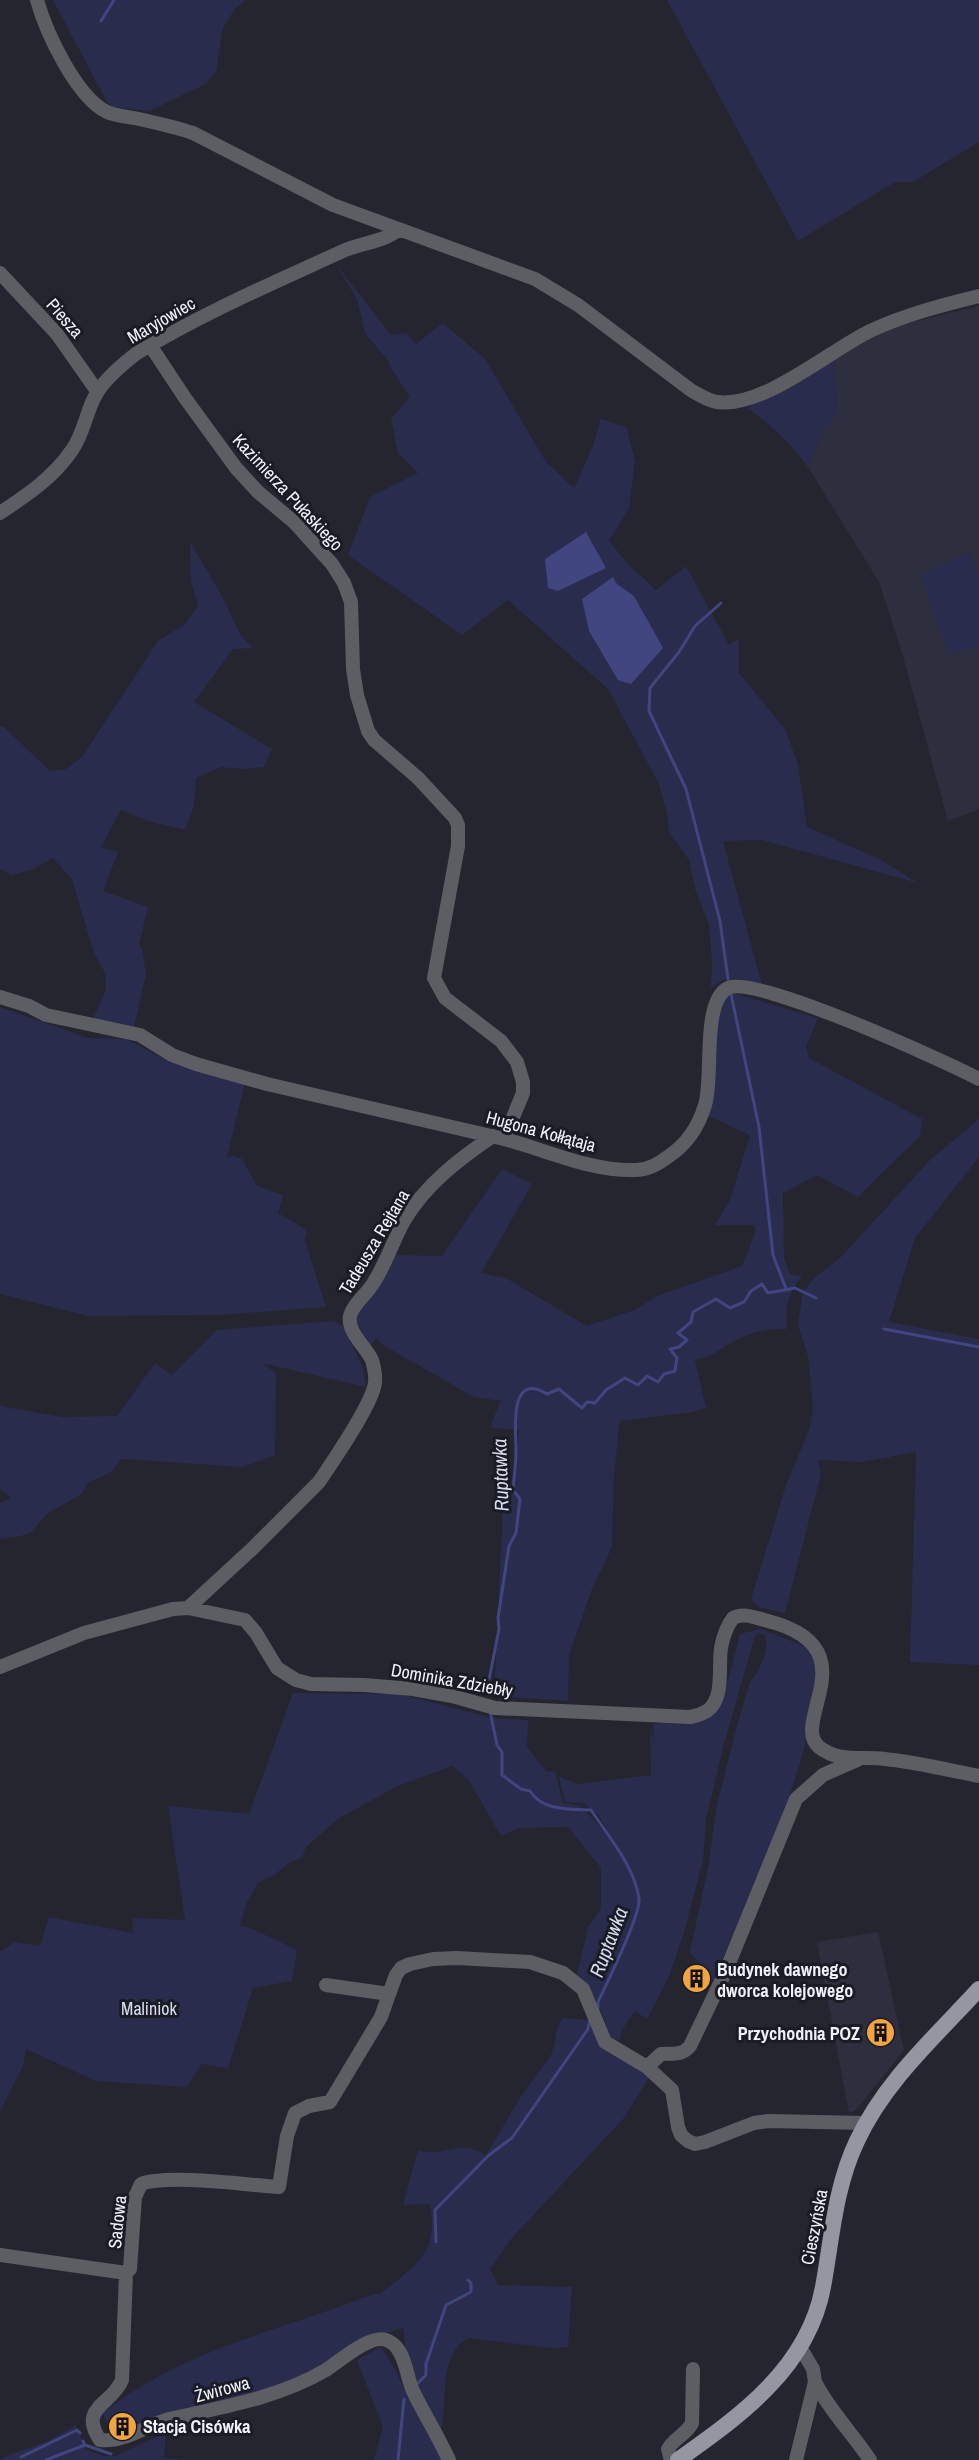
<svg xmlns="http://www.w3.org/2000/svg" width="979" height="2460" viewBox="0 0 979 2460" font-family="'Archivo Narrow',sans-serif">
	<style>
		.built { fill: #2d2f3f }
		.green { fill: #292c4d }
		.water { fill: #414580 }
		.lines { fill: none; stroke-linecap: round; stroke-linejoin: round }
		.stream { stroke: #414580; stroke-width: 3 }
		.minor { stroke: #5d5e63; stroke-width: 14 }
		.major { stroke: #9496a1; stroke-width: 16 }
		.labels { text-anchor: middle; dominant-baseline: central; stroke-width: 6; stroke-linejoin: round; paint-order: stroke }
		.street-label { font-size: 18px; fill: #f1f2f9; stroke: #1a1c25 }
		.poi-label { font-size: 18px; font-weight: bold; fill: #f1f2f9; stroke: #1a1c25; text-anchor: start }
		.park-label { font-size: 18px; fill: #d9dcee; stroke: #1a1c25 }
		.water-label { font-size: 20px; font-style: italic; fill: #d9dcef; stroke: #1a1c25 }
	</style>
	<rect width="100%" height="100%" fill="#24252f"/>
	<path class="built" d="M979,306V809L948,821L903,656L879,582L808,467L822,431L836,415L834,357L896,326Z
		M878,1932L904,2050L856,2110L849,2113L817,1942Z"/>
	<path class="green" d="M53,0H245L234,10L223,28L216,72L206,84L149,111L113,107L107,102Z
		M667,0H979V142L913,182H895L798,241Z
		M335,263L391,335L406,333L416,344L443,323L485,359L546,462L574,488L593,446L601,418L627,428L635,462L629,508L609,541L629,565L656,590L686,566L729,645L739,639V673L785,729L798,764L807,827L879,859L918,883L762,840L723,841L762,985L725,979L711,988L712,962L709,925L695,889L689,860L669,832L667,814L659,784L608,689L508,600L462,635L348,555L370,497L418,473L398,453L391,419L410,397L389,365L390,363L365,333L357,299Z
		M834,357L836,415L822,432L808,467C791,444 771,425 747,408Z
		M190,542L222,596L241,636L253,648L233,649L194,702L272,749L264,767L243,769L221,767L196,778L194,806L185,830L151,822L121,810L101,847L118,852L103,891L148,907L139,945L142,948L146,974L134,1027L91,1023L106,990L105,973L94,953L72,880L53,858L32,870L12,875L0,869V727H4L50,771L66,769L82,757L158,641L184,625L198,606L191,581Z
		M969,552L979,572V647L949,654L921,575Z
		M733,993L818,1018L806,1047L809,1058L922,1119L920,1136L858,1197L817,1175L783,1193L784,1258L790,1274L802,1276L805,1273C788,1291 785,1305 787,1329C771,1328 751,1332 737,1340C720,1348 714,1357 695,1360L706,1408L693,1412L620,1421L614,1474L612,1547L592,1589L569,1655L568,1701L494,1696L503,1508L512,1492L519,1430L491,1428L492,1421L501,1401L474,1397L383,1345L376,1338L369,1348L353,1313L394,1255L442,1256L502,1169L532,1184L481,1273L506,1278L587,1326L635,1310L657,1296L742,1266L755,1233V1225H715L730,1200L750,1135L706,1115L720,1000Z
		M0,1007L88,1038L126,1039L164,1059L245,1083L227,1157L233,1156L242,1159L257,1186L283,1195L278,1213L307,1230L305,1240L326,1307L220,1315L88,1316L0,1294Z
		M979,1119V1157L915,1238L889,1322L979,1339V1665L910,1662L916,1452L862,1462L818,1460L821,1474L785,1613L759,1607L751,1599L786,1485L809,1430L813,1409L808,1356L798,1325L803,1292L814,1278L841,1257L930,1160Z
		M333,1321L343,1326L363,1368L366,1387L262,1363L276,1373L275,1455L243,1467L122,1459L111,1472L88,1483L82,1494L48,1513L31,1532L21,1536L0,1539V1503L11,1498L0,1489V1406L62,1417L117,1416L155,1363L172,1375L217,1330Z
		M760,1629L802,1645L813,1654C819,1670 815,1688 813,1704C799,1797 749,1894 713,1981L690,1952L709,1863L716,1809L735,1733L750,1681C760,1674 770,1645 765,1635L758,1633L754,1639L724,1744L706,1819L703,1861L684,1932L668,1979L647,2019L635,2011L622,2030L620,2040L610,2038C603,2015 595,1991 577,1975L588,1927L601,1909V1868L568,1827L518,1828L501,1836L468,1779L452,1766L398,1786L339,1818L306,1847L302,1858L290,1862L274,1875L258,1883L246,1904L240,1926L248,1927L297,1950L292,1981L253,1988L228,2068L201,2064L187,2087L96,2081L26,2049L23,2066L0,2111V1951L4,1950L14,1942L40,1946L49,1917L133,1933L132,1918L185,1920L168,1806L249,1814L293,1693L400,1694L492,1718L528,1720L527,1747L547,1772L555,1771L563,1803L581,1806L616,1845L599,1816L584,1803L565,1802L559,1776L577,1784L651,1775L650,1727L654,1742L653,1724L712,1715L728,1680L740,1634Z
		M563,2018L591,2020L602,2045L650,2076L623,2119L511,2239L490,2269L498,2285L572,2287L568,2347L552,2348L469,2338C437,2354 449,2401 441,2430L418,2392L406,2351L403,2328L380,2335L285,2386L111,2433L103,2413C182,2350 281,2330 374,2294H380C415,2266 439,2254 430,2204L403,2205L418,2150C446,2158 458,2138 486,2155L520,2098L551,2055C557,2041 553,2031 563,2018Z
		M381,2347L396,2371L408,2397L446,2460H374L383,2427L357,2360Z
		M76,2425L86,2450L104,2456H116L166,2432L164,2458L186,2460H0L6,2456L48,2441Z"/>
	<path class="water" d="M586,532L606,568L558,591L548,588L545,559Z
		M613,577L617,584L634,596L663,648L631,684L618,680L589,631L582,599Z"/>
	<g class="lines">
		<path class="stream" d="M101,21L114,0
			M721,603L695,626L679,652L650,688L649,711L686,789L720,921L728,979
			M731,994L759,1127L773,1255L786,1289
			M884,1329L979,1347
			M489,1680L499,1629L498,1618L509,1546L516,1533L520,1499L513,1490C514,1477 516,1464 516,1451C516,1432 508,1370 547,1394L559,1389L582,1408L587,1402L595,1403L606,1390L625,1378L638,1385L647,1376L658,1382L664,1374L675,1371L677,1358L670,1349L679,1347L687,1340L678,1333L691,1322L693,1312L716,1299L730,1308L744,1302L751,1291L762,1284L768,1293L795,1288L816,1298
			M490,1711L497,1745L502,1752V1775L521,1789L530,1791C542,1811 570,1809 591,1810C608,1836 635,1867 639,1899C641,1915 607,1983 598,2002V2008
			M436,2242L435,2210L489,2155L512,2138L588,2029L590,2020
			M415,2386L426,2375V2364L446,2305L471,2292V2283L468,2280
			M83,2441L85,2445L111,2454
			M21,2457L77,2430L80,2433
			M46,2460L85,2445
			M398,2460L404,2399"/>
		<path class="minor" d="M37,0C46,32 76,97 107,112C116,116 129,117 139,119C157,123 175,127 193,133L333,205L535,279L578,305L692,391C700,395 708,401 717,402C762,409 829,351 870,331C904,315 942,305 979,296
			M0,273L57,334L97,391
			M150,345L185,398L236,468L258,492L294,522L332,564L344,583L351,602L353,669L357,695L368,731L374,740L418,778L455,818L458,825V846L434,978L445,998L501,1041L517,1062L523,1082V1093L504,1139
			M0,513C27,495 54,477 72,450C85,432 86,409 98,391C108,376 124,363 137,353C203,313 273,283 343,251C360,243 384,242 398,230
			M0,997L29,1006L46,1015L140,1035L172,1055L196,1064L267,1084L504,1139C546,1150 592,1172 636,1170C649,1170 660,1163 669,1156C687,1144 699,1125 705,1105C714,1077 701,1002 728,988C755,974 946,1062 979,1079
			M188,1608L252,1549L319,1482C333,1461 372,1405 375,1383C376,1375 374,1367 372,1360C366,1347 347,1332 350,1316C353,1304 368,1293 374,1282C386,1263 393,1241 404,1221C425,1185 459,1159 493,1136
			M0,1667L84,1633L173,1609L188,1608L245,1620L256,1633L277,1668L296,1680L311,1684L364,1685L413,1689L452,1696L495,1708L690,1717C696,1716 702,1714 707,1711C725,1698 718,1667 721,1648C723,1637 726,1627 733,1618C743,1612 756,1618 768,1621C872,1648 789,1722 819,1747C839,1763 862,1756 885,1759C916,1762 948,1770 979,1776
			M389,1994L396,1975L401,1968L410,1964L433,1959L457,1958L530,1962L563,1973L583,1989L605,2042L647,2067L672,2090L678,2127L681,2135L688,2141L695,2144L705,2142L754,2123L768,2121L866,2123
			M647,2067L661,2054C673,2053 682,2056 690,2046L725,1973L796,1799L823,1775L857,1760
			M0,2255L126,2273L130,2269L135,2197L141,2184C168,2174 247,2185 279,2187L287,2136L295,2113L309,2106L330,2102L381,2017L389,1994L326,1985
			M126,2273L122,2380C112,2405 78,2407 100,2440C124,2443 147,2425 169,2419C223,2407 278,2398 326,2370C340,2361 370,2334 386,2340C390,2341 395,2345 397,2348C406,2359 407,2378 413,2391C424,2414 438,2436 449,2460
			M815,2382C829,2410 853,2434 870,2460
			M671,2460L668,2449C674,2438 687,2434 692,2423L693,2369
			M796,2460L815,2382L813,2369L800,2347"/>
		<path class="major" d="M678,2460C740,2416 808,2368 823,2287C832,2238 835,2187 857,2141C885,2081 935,2037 979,1989"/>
	</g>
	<defs>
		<symbol id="building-disc" viewBox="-11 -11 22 22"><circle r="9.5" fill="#f3a442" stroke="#1a1c25"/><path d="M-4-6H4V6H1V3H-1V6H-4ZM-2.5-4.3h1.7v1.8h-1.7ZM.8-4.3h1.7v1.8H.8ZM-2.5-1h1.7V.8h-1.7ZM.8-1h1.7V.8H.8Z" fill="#111"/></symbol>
	</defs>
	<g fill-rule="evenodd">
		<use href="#building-disc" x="680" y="1962" width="33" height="33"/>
		<use href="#building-disc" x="864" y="2016" width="33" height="33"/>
		<use href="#building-disc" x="106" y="2410" width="33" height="33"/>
	</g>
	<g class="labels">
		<g class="street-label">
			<text transform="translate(65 318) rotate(49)">Piesza</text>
			<text transform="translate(161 320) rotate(-30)">Maryjowiec</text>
			<text transform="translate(288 492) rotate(47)">Kazimierza Pułaskiego</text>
			<text transform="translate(541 1131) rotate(15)">Hugona Kołłątaja</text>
			<text transform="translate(374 1242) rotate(-59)">Tadeusza Rejtana</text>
			<text transform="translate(452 1680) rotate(10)">Dominika Zdziebły</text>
			<text transform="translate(117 2222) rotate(-84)">Sadowa</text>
			<text transform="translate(814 2227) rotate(-79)">Cieszyńska</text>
			<text transform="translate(222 2389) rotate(-15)">Żwirowa</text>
		</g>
		<g class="poi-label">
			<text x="717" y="1969">Budynek dawnego<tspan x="717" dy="21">dworca kolejowego</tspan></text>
			<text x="860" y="2033" text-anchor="end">Przychodnia POZ</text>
			<text x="143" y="2426">Stacja Cisówka</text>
		</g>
		<g class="park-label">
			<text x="149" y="2008">Maliniok</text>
		</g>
		<g class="water-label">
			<text transform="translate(500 1475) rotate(-92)">Ruptawka</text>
			<text transform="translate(608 1942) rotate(-69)">Ruptawka</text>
		</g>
	</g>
</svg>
